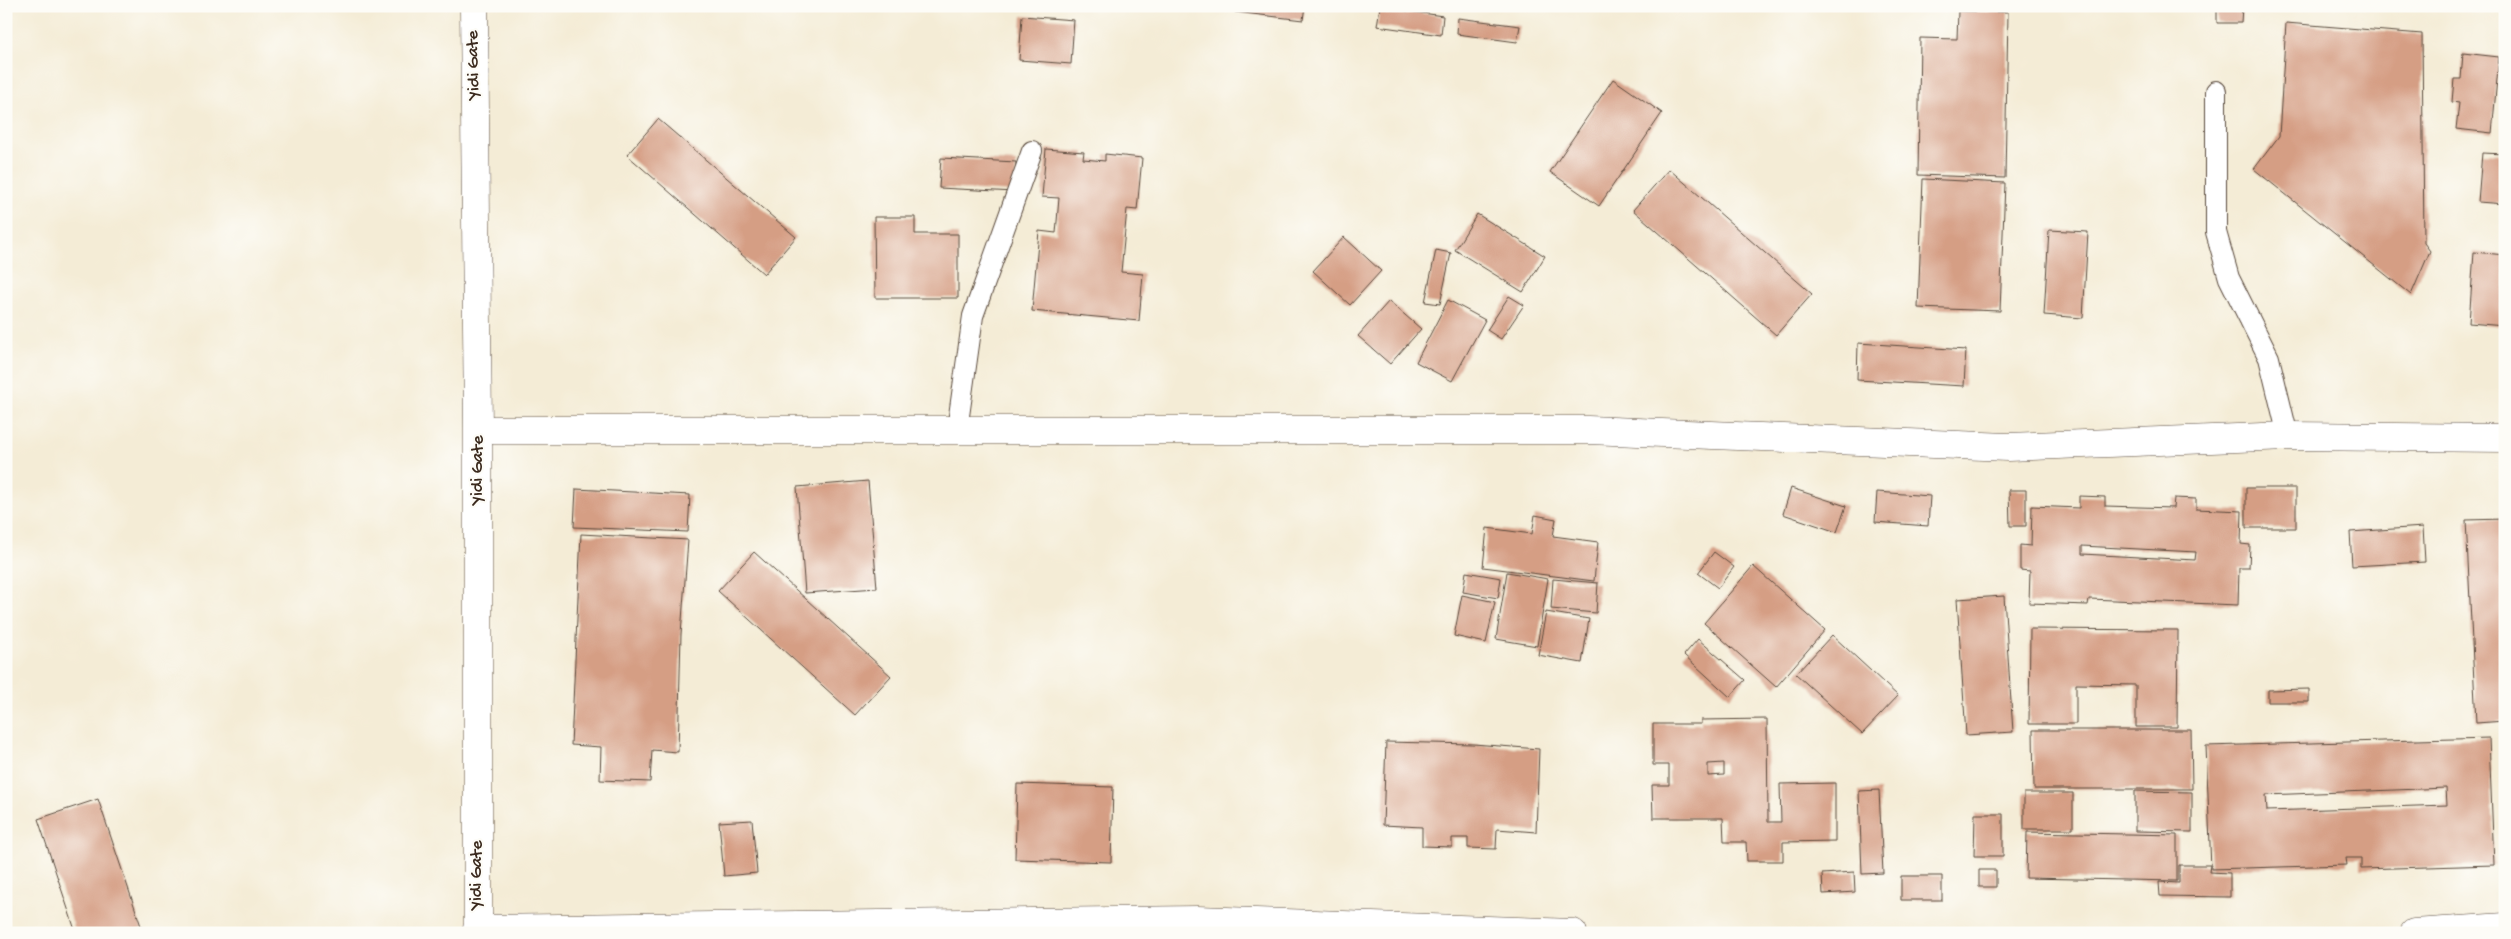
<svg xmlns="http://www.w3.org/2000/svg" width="2511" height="939" viewBox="0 0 2511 939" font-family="'Gochi Hand',sans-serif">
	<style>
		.building { fill: #d59e84; fill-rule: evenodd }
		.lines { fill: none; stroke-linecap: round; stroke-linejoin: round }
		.service-casing { stroke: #57473a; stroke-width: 22 }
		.minor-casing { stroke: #57473a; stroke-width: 29 }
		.service { stroke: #fff; stroke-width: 20 }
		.minor { stroke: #fff; stroke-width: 28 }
		.labels { text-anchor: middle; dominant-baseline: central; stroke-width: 4.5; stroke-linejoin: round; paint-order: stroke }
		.street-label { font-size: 18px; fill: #3b2a1e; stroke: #fdfcf7 }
	</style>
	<rect width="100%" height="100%" fill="#fdfcf7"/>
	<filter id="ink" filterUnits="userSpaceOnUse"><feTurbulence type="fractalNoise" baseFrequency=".02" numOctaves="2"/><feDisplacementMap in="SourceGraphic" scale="10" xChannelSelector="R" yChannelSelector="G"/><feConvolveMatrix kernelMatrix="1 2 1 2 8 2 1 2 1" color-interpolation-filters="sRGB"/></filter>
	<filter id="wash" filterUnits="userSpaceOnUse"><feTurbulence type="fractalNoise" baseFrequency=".0096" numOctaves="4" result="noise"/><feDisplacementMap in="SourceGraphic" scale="20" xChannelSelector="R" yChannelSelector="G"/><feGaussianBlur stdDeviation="1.12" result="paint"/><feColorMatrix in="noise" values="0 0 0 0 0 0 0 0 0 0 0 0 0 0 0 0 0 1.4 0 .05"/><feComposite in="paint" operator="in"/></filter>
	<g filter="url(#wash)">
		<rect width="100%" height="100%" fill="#f4ecd6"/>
		<g id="blocks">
			<path class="building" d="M1236,6H1305L1303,20L1235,12Z
				M2217,6H2242L2241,23H2217Z
				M1380,7L1443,16L1441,35L1377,26Z
				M1958,11L2008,12L2005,178L1918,175L1920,38L1957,39Z
				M1022,16L1074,20L1071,64L1019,60Z
				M1458,18L1520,26L1517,42L1457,34Z
				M2286,23L2422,34L2424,243L2430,251L2411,295L2254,169L2279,136Z
				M2463,53L2499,57L2492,133L2456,129L2459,103L2452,102L2454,79H2461Z
				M1613,79L1662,113L1599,206L1550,172Z
				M658,119L796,237L764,274L627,155Z
				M1046,149L1084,152L1083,159L1105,161V154L1142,158L1137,210L1127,209L1121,272L1143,274L1139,321L1032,311L1039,231L1056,233L1059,198L1042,197Z
				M2482,153L2505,154V204L2478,202Z
				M941,158L1016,162L1015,192L939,188Z
				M1669,169L1812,294L1776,335L1633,210Z
				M1923,179L2005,183L2000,311L1918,308Z
				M1477,214L1545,256L1523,292L1455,250Z
				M874,217H915V234H958V298H875Z
				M2049,230L2088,232L2083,318L2044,315Z
				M1344,237L1381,271L1350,305L1313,271Z
				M1436,250L1451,253L1440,304L1425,302Z
				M2474,252L2505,255L2504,326L2469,323Z
				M1509,296L1524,305L1501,339L1487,330Z
				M1448,300L1485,320L1452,381L1416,362Z
				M1389,301L1421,329L1390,364L1358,336Z
				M1858,343L1966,350L1964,386L1857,380Z
				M868,481L877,588L805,593L797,487Z
				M1791,488L1846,506L1837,532L1783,514Z
				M2246,488H2296V528H2246Z
				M576,489L690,495L688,532L574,527Z
				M2009,490H2026V526H2010Z
				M1877,492L1930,496L1928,526L1875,522Z
				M2079,496L2105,497V506L2173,508L2174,498L2196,499V509L2242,511L2241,544L2250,545L2249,568H2239L2238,605L2089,599L2088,605L2029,603L2030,571L2020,570V545L2031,546L2032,506L2079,508ZM2082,546L2196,552L2195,560L2082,554Z
				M1535,515L1556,519L1553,536L1598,542L1594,581L1483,567L1487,528L1532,534Z
				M2505,519V721L2476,723L2466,520Z
				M2423,527L2425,562L2352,566L2350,532Z
				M581,534L688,540L681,634L678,752L652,750L650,782L600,780L601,747L571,745Z
				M754,552L891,676L855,715L718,591Z
				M1714,552L1734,567L1718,588L1698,573Z
				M1753,566L1825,630L1776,687L1704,623Z
				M1466,572L1501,578L1498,598L1463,592Z
				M1507,572L1548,579L1537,646L1496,639Z
				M1553,579L1598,583L1596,613L1551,609Z
				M1462,595L1495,602L1486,643L1454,636Z
				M2004,596L2013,732L1966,735L1957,599Z
				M1546,612L1589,619L1582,663L1538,655Z
				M2030,629L2178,630L2177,727H2136V685L2076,684V724H2029Z
				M1832,635L1898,696L1862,734L1796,674Z
				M1698,639L1745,680L1730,697L1684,655Z
				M2309,689V702H2268V690Z
				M1767,719L1768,822H1781L1780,784L1835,783V841L1783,842V861H1747L1746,842H1724L1723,818H1653L1652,785H1669V765H1653V724H1701V720ZM1724,763V775L1708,776V764Z
				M2033,730H2191L2192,789H2034Z
				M2489,738L2494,865L2361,869V858H2346L2347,865L2211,869L2206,746ZM2446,788L2447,805L2267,811L2266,795Z
				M1386,742L1473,744L1539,749L1536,832L1497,829L1496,849L1468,848V838H1452V847L1422,846V827L1383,825Z
				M1017,784L1113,787L1111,862L1015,859Z
				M1879,790L1883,873L1862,874L1859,791Z
				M2135,791L2192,792V832L2135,831Z
				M2024,793H2073V829H2024Z
				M98,799L142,929L131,933H76L38,819Z
				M1975,814H2003V856H1974Z
				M752,820L757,873L724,876L719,822Z
				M2027,832L2177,835V881L2026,878Z
				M2179,865H2210L2209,872L2230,873V897L2160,896L2159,882L2179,883Z
				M1979,870H1996V887H1979Z
				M1854,872L1855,892L1823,894L1822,874Z
				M1901,876H1942V900H1901Z"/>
		</g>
	</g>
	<g filter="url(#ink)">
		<use href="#blocks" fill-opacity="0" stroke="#57473a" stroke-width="1"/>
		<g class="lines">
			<defs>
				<path id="service" d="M2216,91V232L2229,278L2269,358L2288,436
					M957,430L973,316L1032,151"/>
				<path id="minor" d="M474,6L478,430V933
					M478,430H1588L2008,447L2288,436L2505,438
					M477,929L1197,920L1573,933
					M2414,933L2505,927"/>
			</defs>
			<use href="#service" class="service-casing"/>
			<use href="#minor" class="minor-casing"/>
			<use href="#service" class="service"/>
			<use href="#minor" class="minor"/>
		</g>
	</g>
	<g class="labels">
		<g class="street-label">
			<text transform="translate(474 65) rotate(-91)">Yidi Gate</text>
			<text transform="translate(478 470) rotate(-90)">Yidi Gate</text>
			<text transform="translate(477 875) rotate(-90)">Yidi Gate</text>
		</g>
	</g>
	<rect width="2511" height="939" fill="none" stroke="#fdfcf7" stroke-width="25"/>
</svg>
